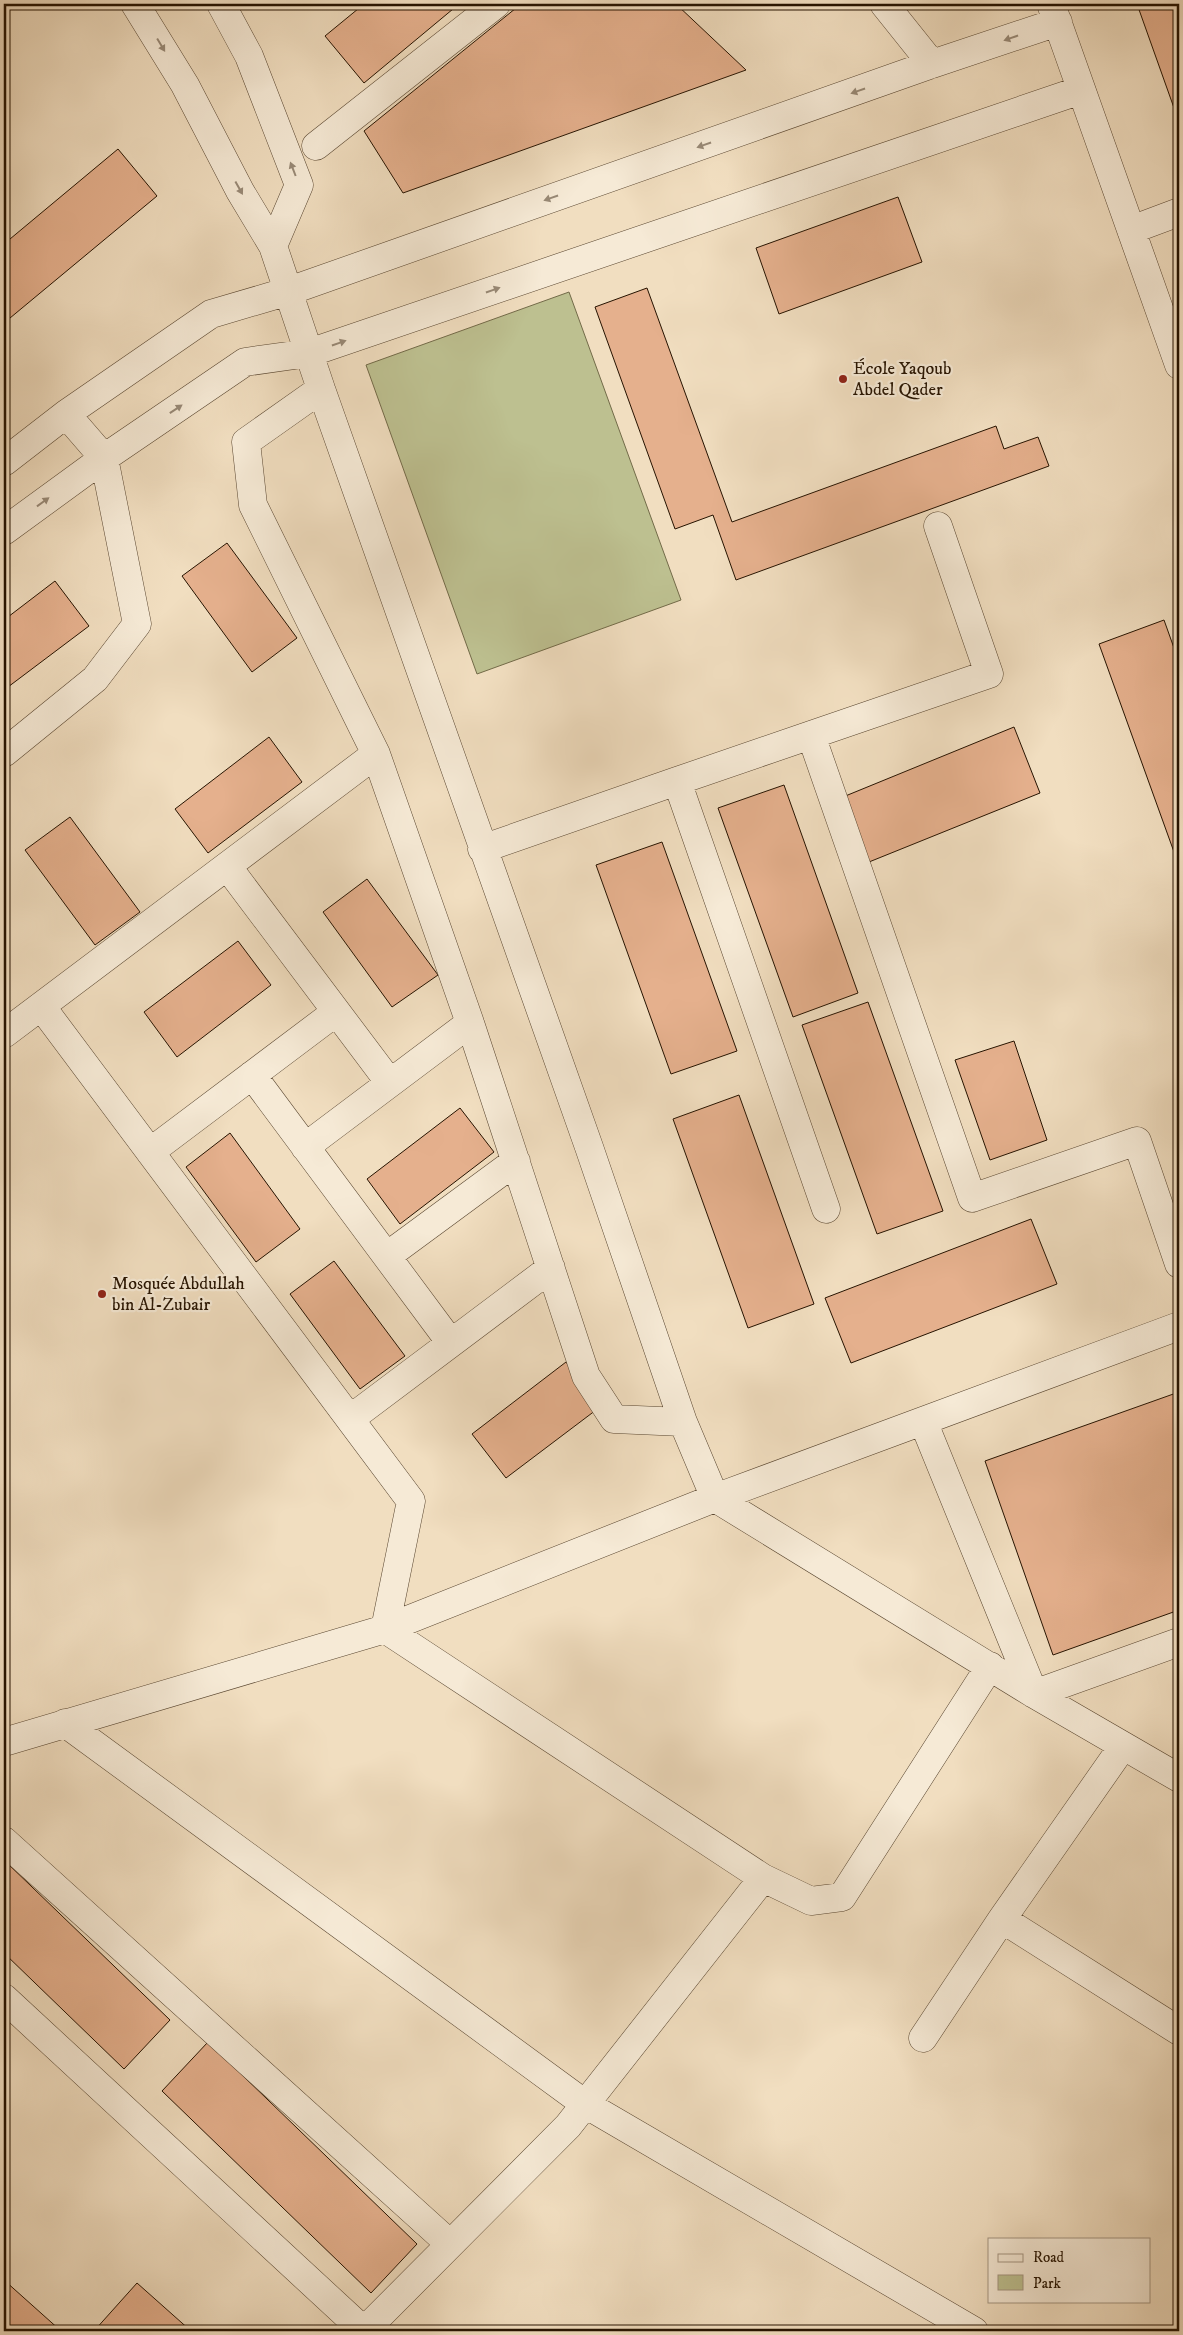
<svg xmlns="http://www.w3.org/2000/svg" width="1183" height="2335" viewBox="0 0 1183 2335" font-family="'IM FELL DW Pica',serif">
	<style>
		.green { fill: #bdc090; stroke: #726a48 }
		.building { fill: #e5b08d; stroke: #261300 }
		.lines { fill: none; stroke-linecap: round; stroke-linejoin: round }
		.minor-casing { stroke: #594630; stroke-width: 29 }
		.minor { stroke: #f6ead6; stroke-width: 28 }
		.oneway { fill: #988976 }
		.poi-dot { fill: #8f2418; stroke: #f6ead6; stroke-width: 2 }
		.labels { text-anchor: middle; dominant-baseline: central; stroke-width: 4.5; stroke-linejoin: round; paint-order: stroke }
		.poi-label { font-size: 18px; fill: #261300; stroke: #f6ead6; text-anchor: start }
	</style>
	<rect width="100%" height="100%" fill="#f1dec0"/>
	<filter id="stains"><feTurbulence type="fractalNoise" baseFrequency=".004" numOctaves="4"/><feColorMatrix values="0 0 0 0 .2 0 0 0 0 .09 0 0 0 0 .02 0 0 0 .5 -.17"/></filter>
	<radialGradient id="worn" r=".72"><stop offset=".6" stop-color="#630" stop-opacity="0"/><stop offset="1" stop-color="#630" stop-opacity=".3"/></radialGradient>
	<path class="green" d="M569,292L681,600L477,674L366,365Z"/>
	<path class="building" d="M364,4H459L364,83L325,36Z
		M521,4H676L746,70L403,193L364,131Z
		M1137,4H1179V122Z
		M118,149L157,196L4,323V244Z
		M898,197L922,262L779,314L756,248Z
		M647,288L732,522L996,426L1004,449L1038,437L1049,466L736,580L713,515L675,529L595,307Z
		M227,543L297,638L252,672L182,576Z
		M55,581L89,626L4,690V620Z
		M1164,620L1179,662V851L1174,852L1099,644Z
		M1014,727L1040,793L864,864L838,799Z
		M269,737L302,782L208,853L175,809Z
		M784,785L858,993L793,1017L718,808Z
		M70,817L140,912L95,945L25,850Z
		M662,842L737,1051L671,1074L596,865Z
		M367,879L438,975L392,1007L323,912Z
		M238,941L271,985L177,1057L144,1012Z
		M868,1002L943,1211L877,1234L802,1025Z
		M1014,1041L1047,1140L990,1160L955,1060Z
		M739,1095L814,1304L748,1328L673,1119Z
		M460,1108L494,1152L400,1224L367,1179Z
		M230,1133L300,1229L256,1262L186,1167Z
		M1031,1219L1057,1284L851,1363L825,1298Z
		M334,1261L405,1356L360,1389L290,1294Z
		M566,1362L600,1407L506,1478L472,1434Z
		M1179,1392V1610L1053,1655L985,1461Z
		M4,1860L170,2020L124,2069L4,1953Z
		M208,2042L417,2244L371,2293L162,2091Z
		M4,2280L61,2331H4Z
		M137,2283L191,2331H94Z"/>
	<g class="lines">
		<defs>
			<path id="minor" d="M135,4L185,85L240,191L273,246L321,389L589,1147L683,1422L715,1498L1034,1694L1179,1778
				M221,4L249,56L299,185L273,246
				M884,4L932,64
				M1051,4L1179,365
				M316,146L496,4
				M1131,230L1179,212
				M321,389L246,442L253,505L376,754L470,1023L586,1376L614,1419L683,1422
				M4,462L66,414L211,314L289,291L932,64L1058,22
				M4,531L104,458L245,362L309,353L1081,90
				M811,735L989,674L938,526
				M4,753L95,679L137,624L104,458L66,414
				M677,781L811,735L972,1198L1137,1141L1179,1264
				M482,849L677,781L826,1209
				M227,866L390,1083
				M41,1006L411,1501L385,1629L763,1878L811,1901L842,1897L990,1666
				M4,1034L376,754
				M252,1075L451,1343
				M305,1147L470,1023
				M150,1152L336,1012
				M387,1256L516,1161
				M350,1419L551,1268
				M923,1421L1034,1694L1179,1642
				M65,1723L585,2104L974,2331
				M4,1742L385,1629L715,1498L1179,1326
				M4,1841L450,2244
				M1002,1919L1179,2031
				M4,1998L364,2331
				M923,2038L1002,1919L1123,1746
				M364,2331L568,2126L763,1878"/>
		</defs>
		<use href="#minor" class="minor-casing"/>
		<use href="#minor" class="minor"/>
	</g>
	<defs><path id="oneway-solid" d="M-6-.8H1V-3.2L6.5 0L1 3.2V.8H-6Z" transform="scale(1.25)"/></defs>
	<g class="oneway">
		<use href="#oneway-solid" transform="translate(1011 38) rotate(161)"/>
		<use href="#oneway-solid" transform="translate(161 45) rotate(59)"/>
		<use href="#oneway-solid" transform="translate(858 91) rotate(161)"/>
		<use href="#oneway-solid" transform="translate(704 145) rotate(161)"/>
		<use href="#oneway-solid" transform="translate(293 169) rotate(-111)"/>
		<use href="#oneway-solid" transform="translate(239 188) rotate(61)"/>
		<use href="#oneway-solid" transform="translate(551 198) rotate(161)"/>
		<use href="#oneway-solid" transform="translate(493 290) rotate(-19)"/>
		<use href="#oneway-solid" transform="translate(339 343) rotate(-19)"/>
		<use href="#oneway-solid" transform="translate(176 409) rotate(-34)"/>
		<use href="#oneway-solid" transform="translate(43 502) rotate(-36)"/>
	</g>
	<g class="poi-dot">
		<circle cx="843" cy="379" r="5"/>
		<circle cx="102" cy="1294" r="5"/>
	</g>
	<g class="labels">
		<g class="poi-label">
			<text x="853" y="369">École Yaqoub<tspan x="853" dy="21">Abdel Qader</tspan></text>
			<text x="112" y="1284">Mosquée Abdullah<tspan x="112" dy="21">bin Al-Zubair</tspan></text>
		</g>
	</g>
	<rect width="1183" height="2335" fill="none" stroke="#f1dec0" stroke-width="20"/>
	<rect x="5" y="5" width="1173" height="2325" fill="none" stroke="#261300" stroke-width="2.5"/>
	<rect x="10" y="10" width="1163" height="2315" fill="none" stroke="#261300"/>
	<rect x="988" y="2238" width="162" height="65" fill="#f6ead6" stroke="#a39480"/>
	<rect x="998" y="2254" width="25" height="8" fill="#f6ead6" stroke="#a39480"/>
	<text x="1033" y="2262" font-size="15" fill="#261300">Road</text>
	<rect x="998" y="2275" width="25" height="15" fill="#bdc090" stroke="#a39480"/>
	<text x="1033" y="2288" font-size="15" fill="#261300">Park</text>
	<rect width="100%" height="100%" filter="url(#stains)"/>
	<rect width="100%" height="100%" fill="url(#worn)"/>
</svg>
